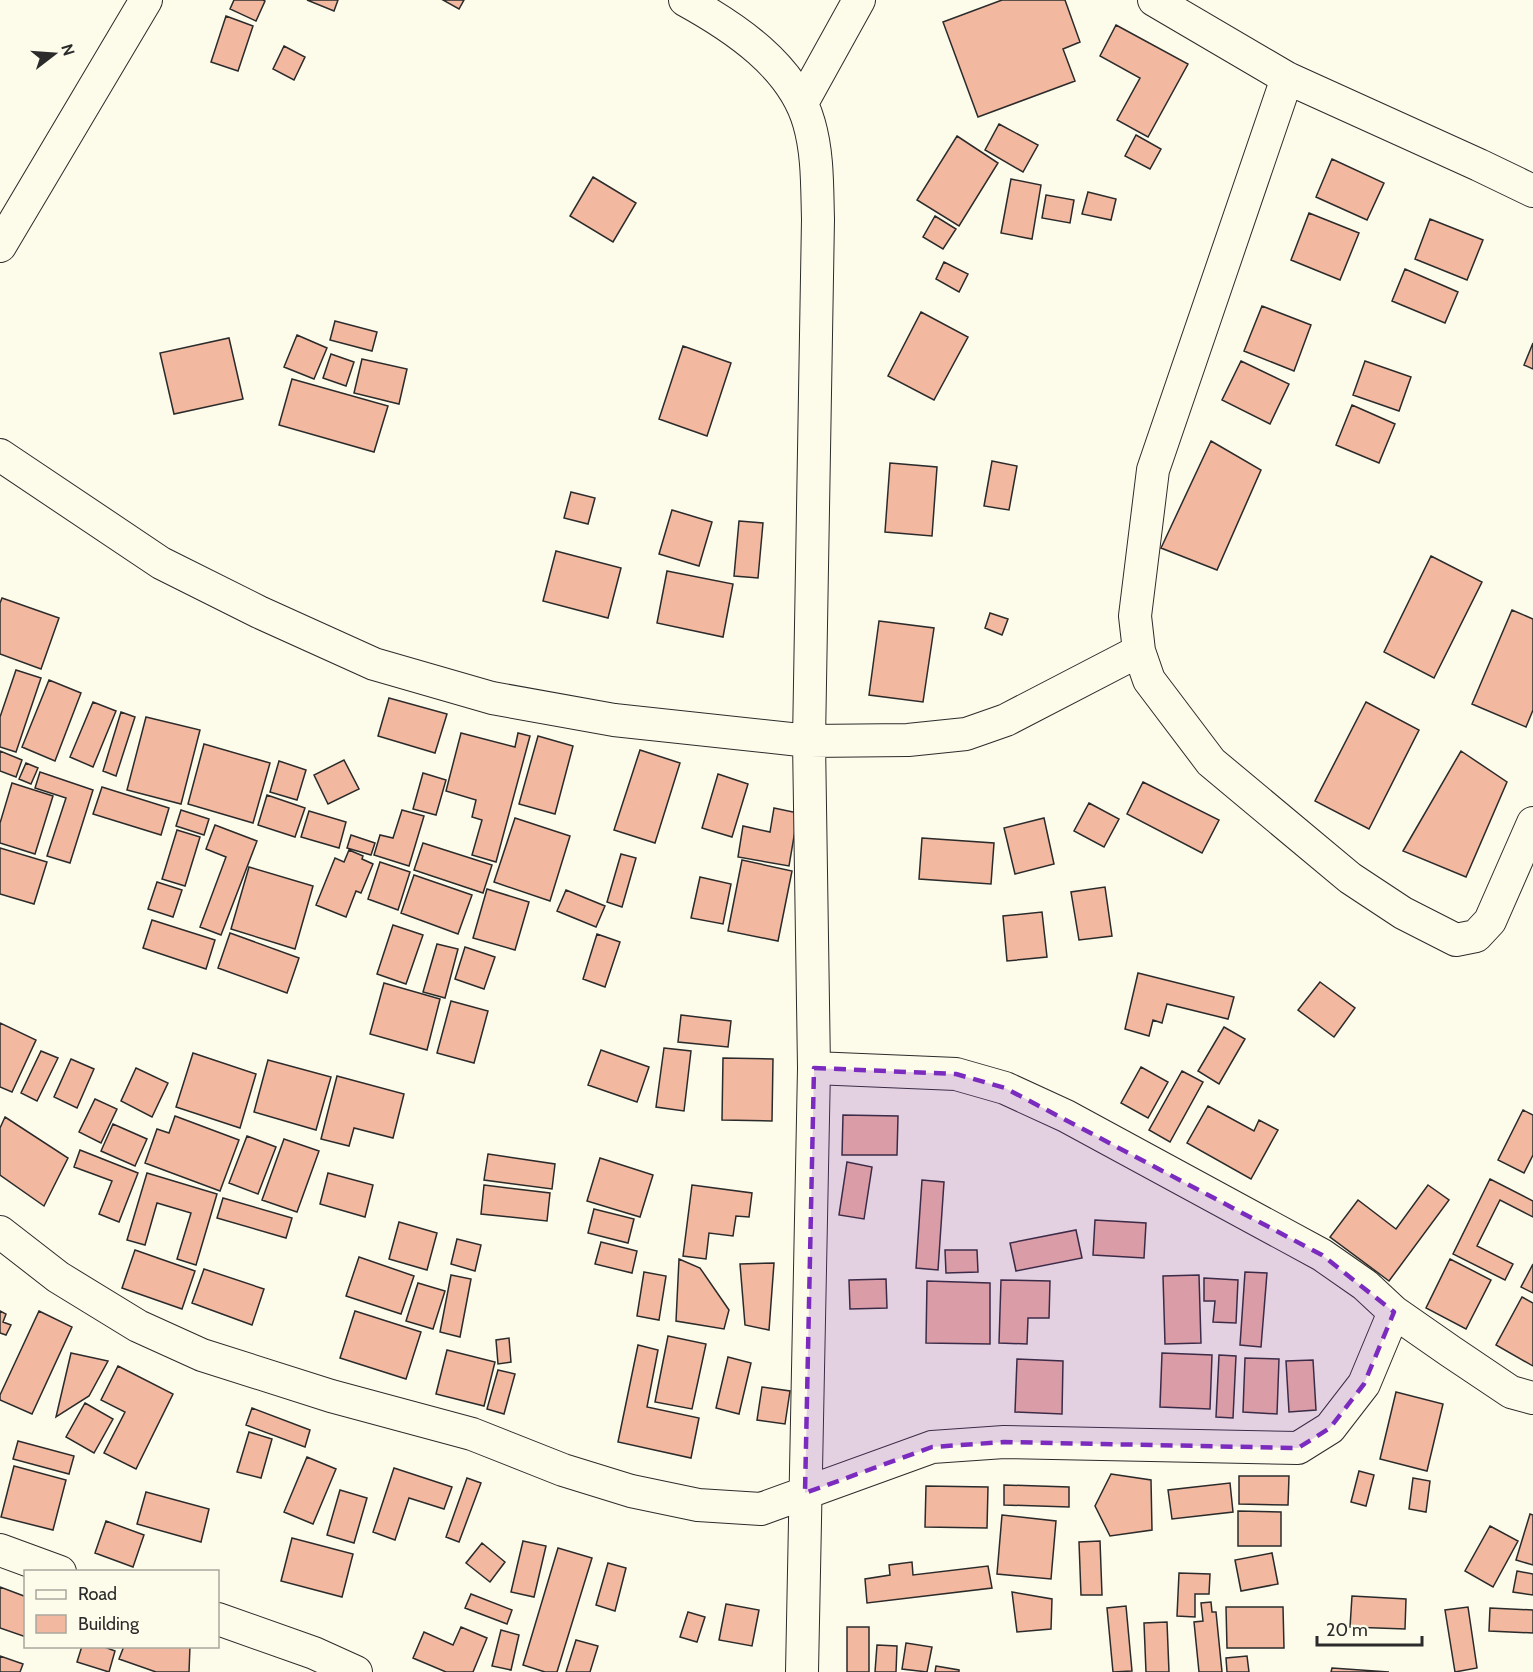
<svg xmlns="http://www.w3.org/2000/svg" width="1533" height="1672" viewBox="0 0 1533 1672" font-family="Cabin,sans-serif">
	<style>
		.building { fill: #f2b8a0; stroke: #2b2b2b; stroke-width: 1.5 }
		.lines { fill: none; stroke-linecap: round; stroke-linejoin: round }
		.street-casing { stroke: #2b2b2b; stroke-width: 34 }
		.street { stroke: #fdfbea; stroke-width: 32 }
		.marked { fill: #7b2cbf; fill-opacity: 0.2; stroke: #7b2cbf; stroke-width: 4.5; stroke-dasharray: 12 8; stroke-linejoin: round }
	</style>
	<rect width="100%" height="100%" fill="#fdfbea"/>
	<path class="building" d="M234,0H263L265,1L256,21L230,9Z
		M307,0H338L334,11Z
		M443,0H464L459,9Z
		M1002,0H1065L1080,42L1063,49L1075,81L978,117L943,22Z
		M226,16L253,26L238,71L211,62Z
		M1116,25L1188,64L1148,137L1117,120L1140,78L1100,56Z
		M284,46L305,57L294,80L273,69Z
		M999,124L1038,145L1023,172L985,150Z
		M1136,135L1161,149L1150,169L1125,156Z
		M957,136L998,163L959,226L917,200Z
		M1332,159L1384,183L1367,220L1316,197Z
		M593,177L636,203L613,242L570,216Z
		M1011,179L1041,185L1032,239L1001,233Z
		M1088,192L1116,199L1111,220L1082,214Z
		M1046,195L1074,200L1070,223L1042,218Z
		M1309,213L1359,233L1340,280L1291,260Z
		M935,216L956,229L943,249L923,237Z
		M1430,219L1483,240L1467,280L1415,259Z
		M944,262L968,274L959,292L936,279Z
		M1405,269L1458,292L1445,323L1392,301Z
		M1262,306L1311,325L1294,371L1244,351Z
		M921,312L968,337L934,400L888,376Z
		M335,321L377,332L372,351L330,340Z
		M297,335L327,348L314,379L284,367Z
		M229,338L243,399L174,414L160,353Z
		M1533,343V369L1524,365Z
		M683,346L731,363L707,436L659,419Z
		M331,354L354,362L346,386L323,378Z
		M362,359L407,369L399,404L354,393Z
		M1241,361L1289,384L1270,424L1222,400Z
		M1365,361L1411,377L1399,411L1353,395Z
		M292,379L388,406L374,452L279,425Z
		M1352,405L1395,424L1379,463L1336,445Z
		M1211,441L1261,470L1217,570L1161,548Z
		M992,461L1017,466L1009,510L984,506Z
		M890,463L937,467L932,536L885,532Z
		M571,492L595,498L588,524L564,518Z
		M672,510L712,522L699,566L659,554Z
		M739,521L763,523L758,578L734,576Z
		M556,551L621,568L608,618L543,601Z
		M1431,556L1482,582L1434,678L1384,652Z
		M667,571L733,584L723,637L657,623Z
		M2,598L59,618L41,669L0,654V603Z
		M1512,610L1533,619V710L1526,727L1472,704Z
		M990,613L1008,619L1002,635L985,628Z
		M879,621L934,628L923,702L869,695Z
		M16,670L41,678L16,752L0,747V717Z
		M49,680L81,693L55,761L22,747Z
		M389,698L447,714L435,753L378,736Z
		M93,702L116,711L93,767L70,757Z
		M1366,702L1419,730L1369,829L1315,801Z
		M121,712L135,717L116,776L103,771Z
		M146,717L200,730L181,804L127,790Z
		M461,733L515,747L518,733L530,736L496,862L472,855L482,820L472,817L476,800L446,791Z
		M538,736L573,746L555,814L519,804Z
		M204,744L270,763L253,823L188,804Z
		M640,750L680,763L655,843L614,830Z
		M0,751L22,760L16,777L0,771Z
		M1461,751L1507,782L1466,877L1403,851Z
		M344,760L359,789L328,804L314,775Z
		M279,761L306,770L297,800L270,792Z
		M26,763L38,768L31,784L19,779Z
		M40,772L93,790L70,863L47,856L66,798L35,788Z
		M423,773L446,780L436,815L413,809Z
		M718,774L748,784L732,837L702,828Z
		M1143,782L1219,820L1202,853L1127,814Z
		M12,783L53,796L35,854L0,843V823Z
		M102,787L169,808L161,835L93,814Z
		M267,795L305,808L295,837L258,825Z
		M1089,803L1119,819L1104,847L1074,831Z
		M774,808L798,813L789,866L738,857L743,826L770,832Z
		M181,810L209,819L204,835L176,826Z
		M402,810L424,816L409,866L374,855L380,835L393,838Z
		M309,811L346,822L339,848L301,837Z
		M515,818L570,836L550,901L494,882Z
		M1044,818L1054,864L1015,874L1004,828Z
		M215,825L257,841L221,935L200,927L226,857L206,849Z
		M177,830L200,837L185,886L162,879Z
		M351,835L375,843L371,855L347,848Z
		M922,838L994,843L991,884L919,879Z
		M423,843L492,865L483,893L414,870Z
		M0,848L47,862L34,904L0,894Z
		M349,850L363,856L362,859L373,864L361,893L356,891L346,917L316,905L335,858L344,862Z
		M621,854L636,858L622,907L607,902Z
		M742,860L792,871L778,941L728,931Z
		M380,862L410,872L398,910L368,899Z
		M249,867L313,886L295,949L231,929Z
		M414,875L472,895L458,934L401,913Z
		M700,877L731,884L723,924L691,918Z
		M157,882L182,890L173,917L148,909Z
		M1105,887L1112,936L1079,940L1071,892Z
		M487,889L529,902L515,950L473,938Z
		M566,890L605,906L596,927L557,911Z
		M1042,912L1047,957L1007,961L1003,916Z
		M152,920L215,940L206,969L143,948Z
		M393,925L423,935L406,984L377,974Z
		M230,933L299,958L287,993L218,968Z
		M597,934L620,942L605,987L583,979Z
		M437,944L458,949L445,998L423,992Z
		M465,947L495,957L484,989L455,979Z
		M1138,973L1234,997L1228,1019L1167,1004L1162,1023L1153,1020L1149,1036L1125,1029Z
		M1320,982L1355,1008L1334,1037L1298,1010Z
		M384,983L440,999L427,1050L370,1034Z
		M451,1001L488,1011L474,1063L437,1053Z
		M681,1015L731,1021L728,1047L678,1042Z
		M0,1023L36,1040L12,1092L0,1087Z
		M1224,1027L1245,1039L1219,1084L1198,1071Z
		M664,1048L691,1051L684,1111L656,1107Z
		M601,1050L649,1067L637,1102L588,1085Z
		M41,1051L58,1058L37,1101L21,1093Z
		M193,1053L256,1074L240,1128L176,1107Z
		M723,1058L773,1059L772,1121L722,1120Z
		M71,1059L94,1069L77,1108L54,1097Z
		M268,1060L331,1077L316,1130L254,1112Z
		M1141,1067L1168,1082L1148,1118L1121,1103Z
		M136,1068L168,1083L152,1117L121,1101Z
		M1182,1071L1203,1082L1170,1142L1149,1130Z
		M337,1076L404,1094L393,1138L354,1128L349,1146L321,1139Z
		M95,1099L117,1109L101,1143L79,1132Z
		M1208,1106L1254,1131L1259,1120L1278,1130L1251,1179L1187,1143Z
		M1523,1110L1533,1115V1155L1524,1173L1498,1160Z
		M843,1115L898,1116L897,1155H842Z
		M175,1116L239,1140L220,1191L145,1163L157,1129L169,1133Z
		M5,1117L68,1158L44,1206L0,1175V1128Z
		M113,1124L147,1139L135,1166L101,1151Z
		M247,1136L276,1147L258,1194L229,1183Z
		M284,1139L319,1151L297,1212L262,1200Z
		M80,1150L138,1173L119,1222L99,1214L112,1181L74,1167Z
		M488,1154L555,1164L552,1189L484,1180Z
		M600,1158L653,1175L640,1217L587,1201Z
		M847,1162L872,1167L864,1219L839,1215Z
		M147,1173L217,1194L196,1265L177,1259L191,1213L157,1203L145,1245L127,1240Z
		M328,1173L373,1185L365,1217L320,1204Z
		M1490,1179L1533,1201V1217L1500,1200L1477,1246L1513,1264L1505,1280L1453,1254Z
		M922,1180L944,1182L938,1270L916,1268Z
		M484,1185L550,1193L547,1221L481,1214Z
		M692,1185L752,1193L749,1217L736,1216L733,1236L709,1233L706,1259L683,1256Z
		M1428,1185L1449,1200L1389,1281L1330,1237L1358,1200L1396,1229Z
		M223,1198L292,1218L286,1238L217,1218Z
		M594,1209L634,1219L628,1243L588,1233Z
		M1095,1220L1146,1223L1144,1258L1093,1255Z
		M399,1222L437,1233L427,1270L389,1259Z
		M1076,1230L1082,1258L1016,1271L1010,1243Z
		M457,1239L481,1245L475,1271L451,1264Z
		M601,1242L637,1251L632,1273L595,1264Z
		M135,1250L195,1271L182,1309L122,1288Z
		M945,1250H977L978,1272L946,1273Z
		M359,1257L414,1276L401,1314L346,1296Z
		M679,1259L700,1268L729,1310L724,1329L676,1321Z
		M1450,1259L1491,1280L1466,1329L1426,1308Z
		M774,1263L769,1330L745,1325L740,1264Z
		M1533,1264V1293L1521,1287Z
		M204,1269L264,1289L252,1325L192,1303Z
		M644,1272L666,1276L659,1320L637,1316Z
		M1245,1272L1267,1273L1261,1347L1240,1345Z
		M451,1275L471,1279L460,1337L440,1332Z
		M1199,1275L1201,1343L1165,1344L1163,1276Z
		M1204,1278L1238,1280L1236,1323L1213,1322L1215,1301H1204Z
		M886,1279L887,1308L850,1309L849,1280Z
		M1001,1280L1050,1281L1049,1318H1028L1027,1344L999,1343Z
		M927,1281L990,1283V1344L926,1343Z
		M418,1283L445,1291L433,1329L406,1321Z
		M1522,1297L1533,1303V1366L1496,1345Z
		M0,1311L6,1314L3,1322L11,1325L6,1335L0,1333Z
		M39,1311L72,1327L32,1414L0,1400V1395Z
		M355,1311L421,1332L406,1379L340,1358Z
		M668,1336L706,1344L692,1409L655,1402Z
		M509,1338L511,1362L498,1364L496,1340Z
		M638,1345L658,1350L647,1407L699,1418L691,1458L618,1442Z
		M447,1350L495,1362L484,1406L436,1394Z
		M71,1353L108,1361L89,1396L56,1417Z
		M1162,1353L1212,1355L1210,1409L1160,1407Z
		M1219,1355L1236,1356L1233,1418L1216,1417Z
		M728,1357L751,1363L739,1414L716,1408Z
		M1245,1358L1279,1359L1277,1414L1243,1412Z
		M1017,1359L1063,1361L1062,1414L1015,1412Z
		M1313,1360L1316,1410L1289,1412L1286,1361Z
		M118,1366L173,1394L136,1469L104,1453L125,1412L101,1400Z
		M498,1370L515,1374L504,1414L487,1409Z
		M762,1387L790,1391L785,1424L757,1420Z
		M1396,1392L1443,1404L1427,1471L1380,1459Z
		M85,1403L113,1419L94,1453L66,1437Z
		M252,1408L310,1430L305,1447L246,1425Z
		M249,1432L272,1439L261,1478L237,1472Z
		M18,1441L74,1456L69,1474L13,1459Z
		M307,1457L336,1469L313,1524L284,1512Z
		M14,1466L66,1480L53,1530L1,1517Z
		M394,1468L452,1487L444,1509L409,1498L395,1540L373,1532Z
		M1359,1471L1374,1475L1366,1506L1351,1502Z
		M1111,1474L1151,1480L1152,1530L1110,1536L1095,1506Z
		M1239,1476H1289L1288,1505L1239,1504Z
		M467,1478L481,1483L459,1542L446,1537Z
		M1413,1478L1430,1481L1426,1512L1409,1509Z
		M1230,1483L1233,1512L1172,1519L1168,1490Z
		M1004,1485L1069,1487V1507L1004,1505Z
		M926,1486L988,1487L987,1528L925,1527Z
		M340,1490L367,1498L354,1543L327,1535Z
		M146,1492L209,1509L201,1542L137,1524Z
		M1238,1511L1281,1512V1546H1238Z
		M1530,1514L1533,1515V1565L1516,1560Z
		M1002,1515L1056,1521L1051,1579L997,1574Z
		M106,1521L144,1535L133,1567L95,1553Z
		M1490,1526L1518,1541L1493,1587L1465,1571Z
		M292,1538L353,1554L342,1597L281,1581Z
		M523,1541L546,1546L534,1597L511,1592Z
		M1100,1541L1102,1595H1081L1079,1542Z
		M482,1543L505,1562L490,1582L466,1563Z
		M558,1548L592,1558L557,1672H545L523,1665Z
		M1272,1553L1278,1584L1241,1591L1235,1560Z
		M912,1562L913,1575L988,1566L992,1588L867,1603L865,1579L890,1575L889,1565Z
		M608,1563L626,1568L615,1611L596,1605Z
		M1517,1571L1533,1574V1595L1513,1592Z
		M1179,1573L1210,1574L1209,1594H1195V1617L1177,1616Z
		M0,1587L24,1596L26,1593V1637L0,1628Z
		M1012,1592L1052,1599L1051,1629L1017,1632Z
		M471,1594L512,1610L507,1624L465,1608Z
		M1352,1596L1406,1599L1405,1629L1350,1627Z
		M1211,1602L1212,1612H1216L1222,1672H1199L1194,1622L1203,1621L1201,1603Z
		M726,1604L759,1610L752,1646L719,1640Z
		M1126,1606L1132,1671L1113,1672L1107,1608Z
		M1226,1607H1283L1284,1648H1227Z
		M1468,1607L1477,1668L1455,1672L1445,1610Z
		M1490,1608L1533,1610V1633L1489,1631Z
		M688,1612L705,1617L697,1642L680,1637Z
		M1167,1622L1169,1672H1146L1144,1623Z
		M461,1627L487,1638L473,1672H446L413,1658L424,1632L453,1645Z
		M847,1627H869V1672H847Z
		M501,1630L519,1635L511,1670L492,1666Z
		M576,1640L598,1646L590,1672H566Z
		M906,1643L932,1647L927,1672L902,1669Z
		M877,1645L897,1646L896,1672H875Z
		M82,1646H102L115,1651L109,1672L77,1662Z
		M124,1646H190L189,1672H156L119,1659Z
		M0,1656L23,1664L20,1672H0Z
		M1247,1656L1249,1672H1227L1226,1658Z
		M936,1666L959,1670V1672H935Z
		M1332,1668L1389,1672H1331Z"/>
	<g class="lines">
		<defs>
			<path id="street" d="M685,0C734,27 793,66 809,123C818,154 817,187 818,219L809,741L814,1068L802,1672
				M1154,0L1287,78L1479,165L1533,191
				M1287,78L1153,470L1135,616L1139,651L1149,680L1211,762L1350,878L1403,913L1456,940L1476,936L1490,921L1533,823
				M802,103L859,0
				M0,246L146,0
				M0,455L161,563L259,612L374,664L492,698L614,720L809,741L908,740L966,734L1006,720L1139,651
				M814,1068L956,1074L1005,1088L1066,1116L1322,1255L1365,1285L1394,1312L1450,1351L1511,1392L1533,1398
				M0,1232L58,1277L138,1326L202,1355L331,1396L472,1434L563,1470L631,1491L698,1505L761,1509L932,1447L1004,1442L1298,1448L1330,1428L1364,1384L1394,1312
				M0,1550L60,1572
				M218,1619L314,1653L356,1672"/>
		</defs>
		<use href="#street" class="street-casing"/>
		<use href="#street" class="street"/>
	</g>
	<path class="marked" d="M814,1068L956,1074L1005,1088L1322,1255L1394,1312L1364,1384L1330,1428L1298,1448L1004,1442L932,1447L805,1493Z"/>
	<rect x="24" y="1570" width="195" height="78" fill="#fdfbea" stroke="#a9a89e" stroke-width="1.5"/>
	<rect x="36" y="1590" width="30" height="9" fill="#fdfbea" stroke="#a9a89e" stroke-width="1.5"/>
	<text x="78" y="1600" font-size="18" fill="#2b2b2b">Road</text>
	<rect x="36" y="1615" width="30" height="18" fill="#f2b8a0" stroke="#a9a89e" stroke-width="1.5"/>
	<text x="78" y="1630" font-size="18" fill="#2b2b2b">Building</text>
	<g transform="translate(54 54) rotate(73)" stroke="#fdfbea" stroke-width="4.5" paint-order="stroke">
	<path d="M0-4.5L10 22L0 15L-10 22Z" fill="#2b2b2b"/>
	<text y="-9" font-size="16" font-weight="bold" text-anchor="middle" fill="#2b2b2b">N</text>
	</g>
	<path d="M1317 1636v9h105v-9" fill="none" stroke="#2b2b2b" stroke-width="3"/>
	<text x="1326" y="1636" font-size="18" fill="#2b2b2b" stroke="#fdfbea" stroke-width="4.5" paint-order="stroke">20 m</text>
</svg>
